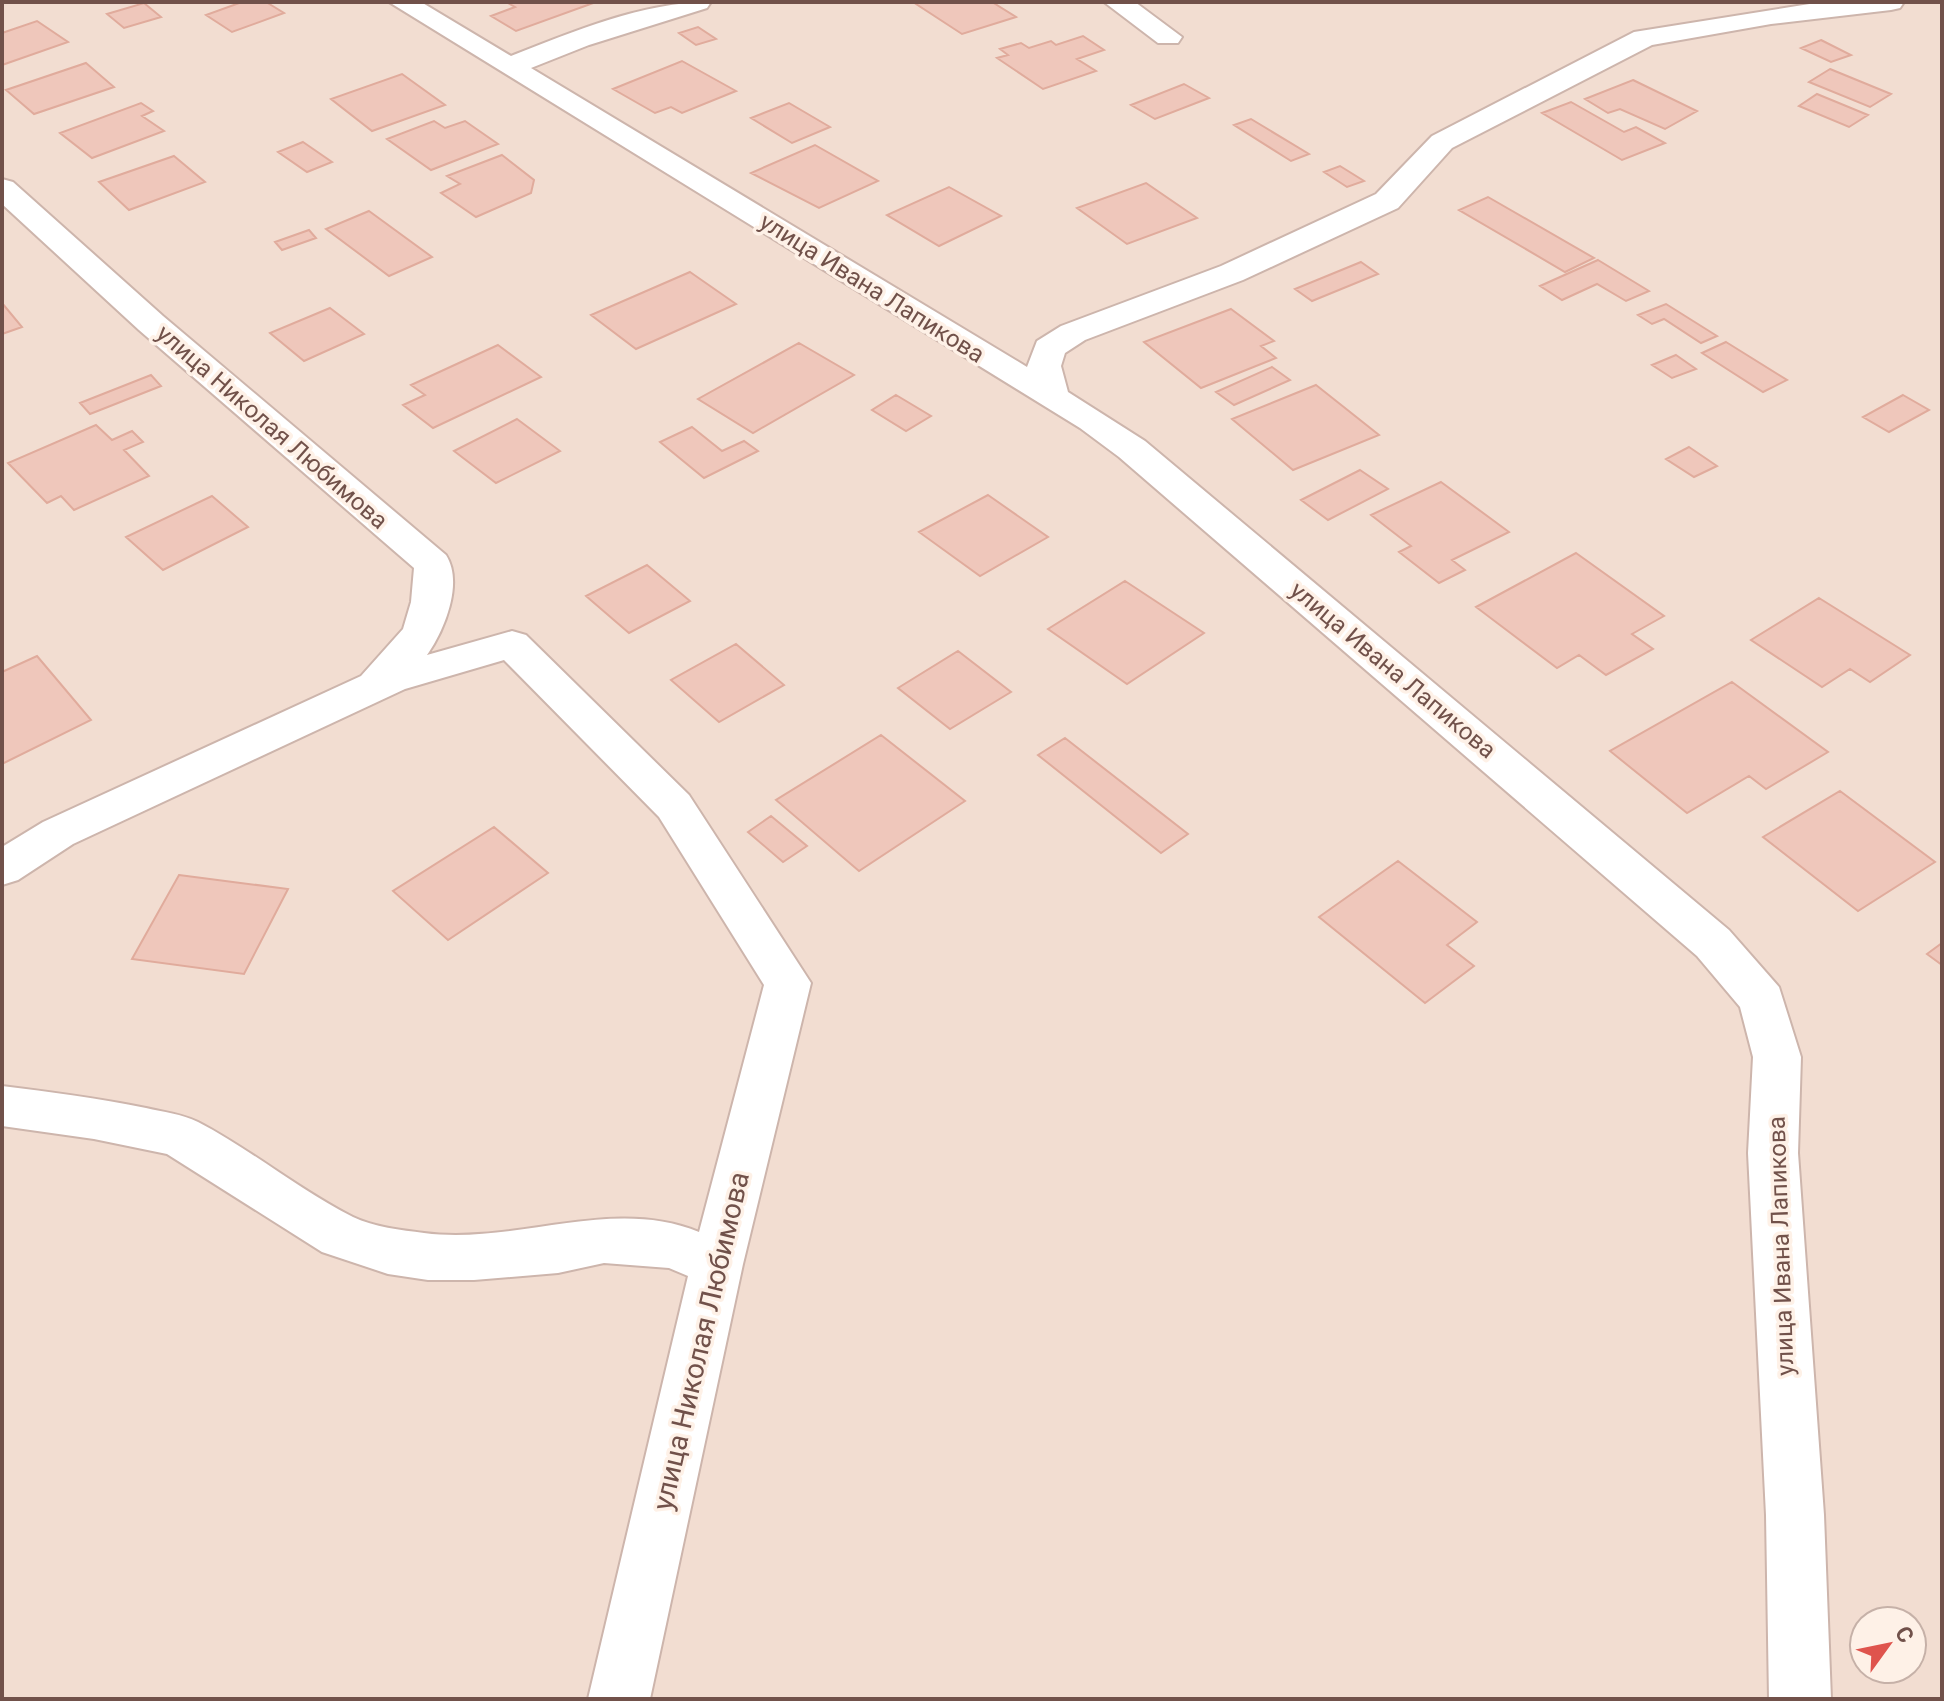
<svg xmlns="http://www.w3.org/2000/svg" width="1944" height="1701" viewBox="0 0 1944 1701" font-family="Roboto,sans-serif">
	<style>
		.residential { fill: #f2ddd1; fill-rule: evenodd }
		.building { fill: #efc7bb; stroke: #e0ab9c; stroke-width: 2 }
		.lines { fill: none; stroke-linecap: round; stroke-linejoin: round }
		.minor-casing { stroke: #cdb5ac; stroke-width: 4 }
		.minor { fill: #fff; fill-rule: evenodd }
		.labels { text-anchor: middle; dominant-baseline: central; stroke-width: 7; stroke-linejoin: round; paint-order: stroke }
		.street-label { font-size: 24px; fill: #71514a; stroke: #fef1e7 }
		.near-street-label { font-size: 28px; fill: #71514a; stroke: #fef1e7 }
	</style>
	<rect width="100%" height="100%" fill="#fbede2"/>
	<path class="residential" d="M2,2H1942V1699H2ZM1864,1621H1912V1669H1864Z"/>
	<path class="building" d="M242,2H266L284,13L232,32L206,15Z
		M506,2H596L516,31L491,16L515,7Z
		M913,2H992L1016,17L962,34Z
		M144,3L161,17L124,28L107,14Z
		M37,21L68,42L2,65V33Z
		M698,27L716,39L696,45L679,33Z
		M1083,36L1104,50L1077,59L1096,71L1043,89L997,58L1008,55L1000,49L1021,43L1029,48L1051,41L1056,45Z
		M1821,40L1851,55L1831,62L1801,48Z
		M682,61L736,91L682,113L671,107L655,113L613,89Z
		M86,63L114,87L34,114L6,90Z
		M1830,69L1891,94L1870,107L1809,82Z
		M402,74L445,105L372,131L331,99Z
		M1633,80L1697,111L1665,129L1620,109L1608,113L1585,99Z
		M1184,84L1209,98L1155,119L1131,105Z
		M1817,94L1868,115L1849,127L1799,106Z
		M1571,102L1624,132L1636,127L1665,143L1622,160L1542,113Z
		M141,103L153,111L142,116L164,131L92,158L60,133Z
		M789,103L830,127L792,143L751,118Z
		M1251,119L1309,154L1291,161L1234,125Z
		M434,121L445,128L465,121L498,144L431,170L387,139Z
		M303,142L332,162L307,172L278,152Z
		M815,145L878,181L819,208L751,173Z
		M502,155L534,180L531,193L476,217L441,193L460,184L447,176Z
		M174,156L205,182L129,210L99,182Z
		M1340,166L1364,181L1347,187L1324,172Z
		M1146,183L1197,218L1127,244L1077,208Z
		M949,187L1001,216L939,246L887,215Z
		M1488,197L1594,258L1565,272L1459,210Z
		M369,211L432,257L389,276L326,229Z
		M309,230L316,238L282,250L275,242Z
		M1598,260L1649,291L1626,301L1597,284L1562,300L1540,286Z
		M1361,262L1378,274L1312,301L1295,289Z
		M690,272L736,304L636,349L591,315Z
		M2,303L22,327L2,334Z
		M1666,304L1717,336L1701,343L1664,319L1652,324L1638,315Z
		M330,308L364,334L304,361L270,333Z
		M1231,309L1274,341L1261,346L1276,358L1201,388L1144,342Z
		M1726,342L1787,380L1763,392L1702,353Z
		M799,343L854,375L753,433L698,399Z
		M498,345L541,377L433,428L403,405L425,395L411,385Z
		M1676,355L1696,369L1672,378L1652,365Z
		M1272,367L1290,380L1234,405L1216,392Z
		M151,375L161,386L90,414L80,403Z
		M1316,385L1379,435L1293,470L1232,419Z
		M896,395L931,416L906,431L872,410Z
		M1903,395L1929,410L1889,432L1863,417Z
		M517,419L560,451L496,483L454,451Z
		M96,425L112,440L132,431L143,442L124,450L149,476L74,510L61,496L47,503L8,463Z
		M692,427L722,451L744,441L758,451L704,478L660,442Z
		M1689,447L1717,466L1694,477L1666,459Z
		M1360,470L1388,489L1328,520L1301,500Z
		M1441,482L1509,532L1452,560L1465,570L1439,583L1399,552L1411,546L1371,515Z
		M988,495L1048,537L980,576L919,532Z
		M212,496L248,527L163,570L126,537Z
		M1576,553L1664,616L1632,634L1653,649L1606,675L1579,655L1557,668L1476,607Z
		M647,565L690,601L629,633L586,596Z
		M1125,581L1204,633L1127,684L1048,629Z
		M1819,598L1910,655L1870,682L1850,669L1822,687L1751,640Z
		M736,644L784,685L719,722L671,680Z
		M958,651L1011,692L950,729L898,688Z
		M37,656L91,720L2,764V672Z
		M1732,682L1828,752L1766,789L1749,776L1687,813L1610,751Z
		M881,735L965,801L859,871L776,800Z
		M1065,738L1188,834L1161,853L1038,755Z
		M1840,791L1935,862L1858,911L1763,837Z
		M771,816L807,846L783,862L748,832Z
		M494,827L548,873L448,940L393,891Z
		M1398,861L1477,922L1447,945L1474,966L1425,1003L1319,917Z
		M179,875L288,889L244,974L132,959Z
		M1942,943V965L1927,954Z"/>
	<g class="lines">
		<defs>
			<path id="minor" d="M389,2H421L511,56C575,31 642,2 711,2L707,8L589,45L531,68L1027,367L1037,341L1061,326L1221,266L1376,194L1432,136L1634,32L1822,2H1904L1900,8L1891,10L1771,24L1652,45L1452,148L1398,208L1243,280L1085,340L1065,353L1061,366L1068,392L1145,441L1729,930L1779,987L1801,1057L1798,1153L1824,1515L1831,1699H1769L1766,1515L1748,1153L1753,1057L1740,1007L1697,956L1119,457L1080,428Z
				M1104,2H1135L1182,37L1178,43H1158Z
				M2,179L13,182L163,316L446,555C464,583 444,631 427,655L512,631L526,635L689,795L811,983L743,1264L650,1699H588L688,1276L669,1268L604,1263L558,1273L474,1280H428L388,1274L322,1252L167,1154L94,1139L2,1126V1086C50,1092 98,1098 146,1108C163,1112 182,1114 198,1122C252,1150 299,1190 353,1217C374,1227 401,1230 424,1233C516,1245 612,1196 699,1232L764,985L659,817L504,660L405,689L73,844L18,880L2,885V847L43,822L361,676L403,629L411,602L414,568L139,330L2,204Z"/>
		</defs>
		<use href="#minor" class="minor-casing"/>
		<use href="#minor" class="minor"/>
	</g>
	<g class="labels">
		<g class="street-label">
			<text transform="translate(872 288) rotate(32)">улица Ивана Лапикова</text>
			<text transform="translate(272 427) rotate(41)">улица Николая Любимова</text>
			<text transform="translate(1393 670) rotate(40)">улица Ивана Лапикова</text>
			<text transform="translate(1781 1246) rotate(-92)">улица Ивана Лапикова</text>
		</g>
		<g class="near-street-label">
			<text transform="translate(701 1341) rotate(-77)">улица Николая Любимова</text>
		</g>
	</g>
	<rect width="1944" height="1701" fill="none" stroke="#71514a" stroke-width="8"/>
	<g transform="translate(1888 1645) rotate(57)"><circle r="38" fill="#fef1e7" stroke="#c6b1a8" stroke-width="2"/>
	<path d="M0-6L14 30L0 20L-14 30Z" fill="#df544d"/>
	<text y="-12" font-size="22" font-weight="bold" text-anchor="middle" fill="#71514a">С</text>
	</g>
</svg>
